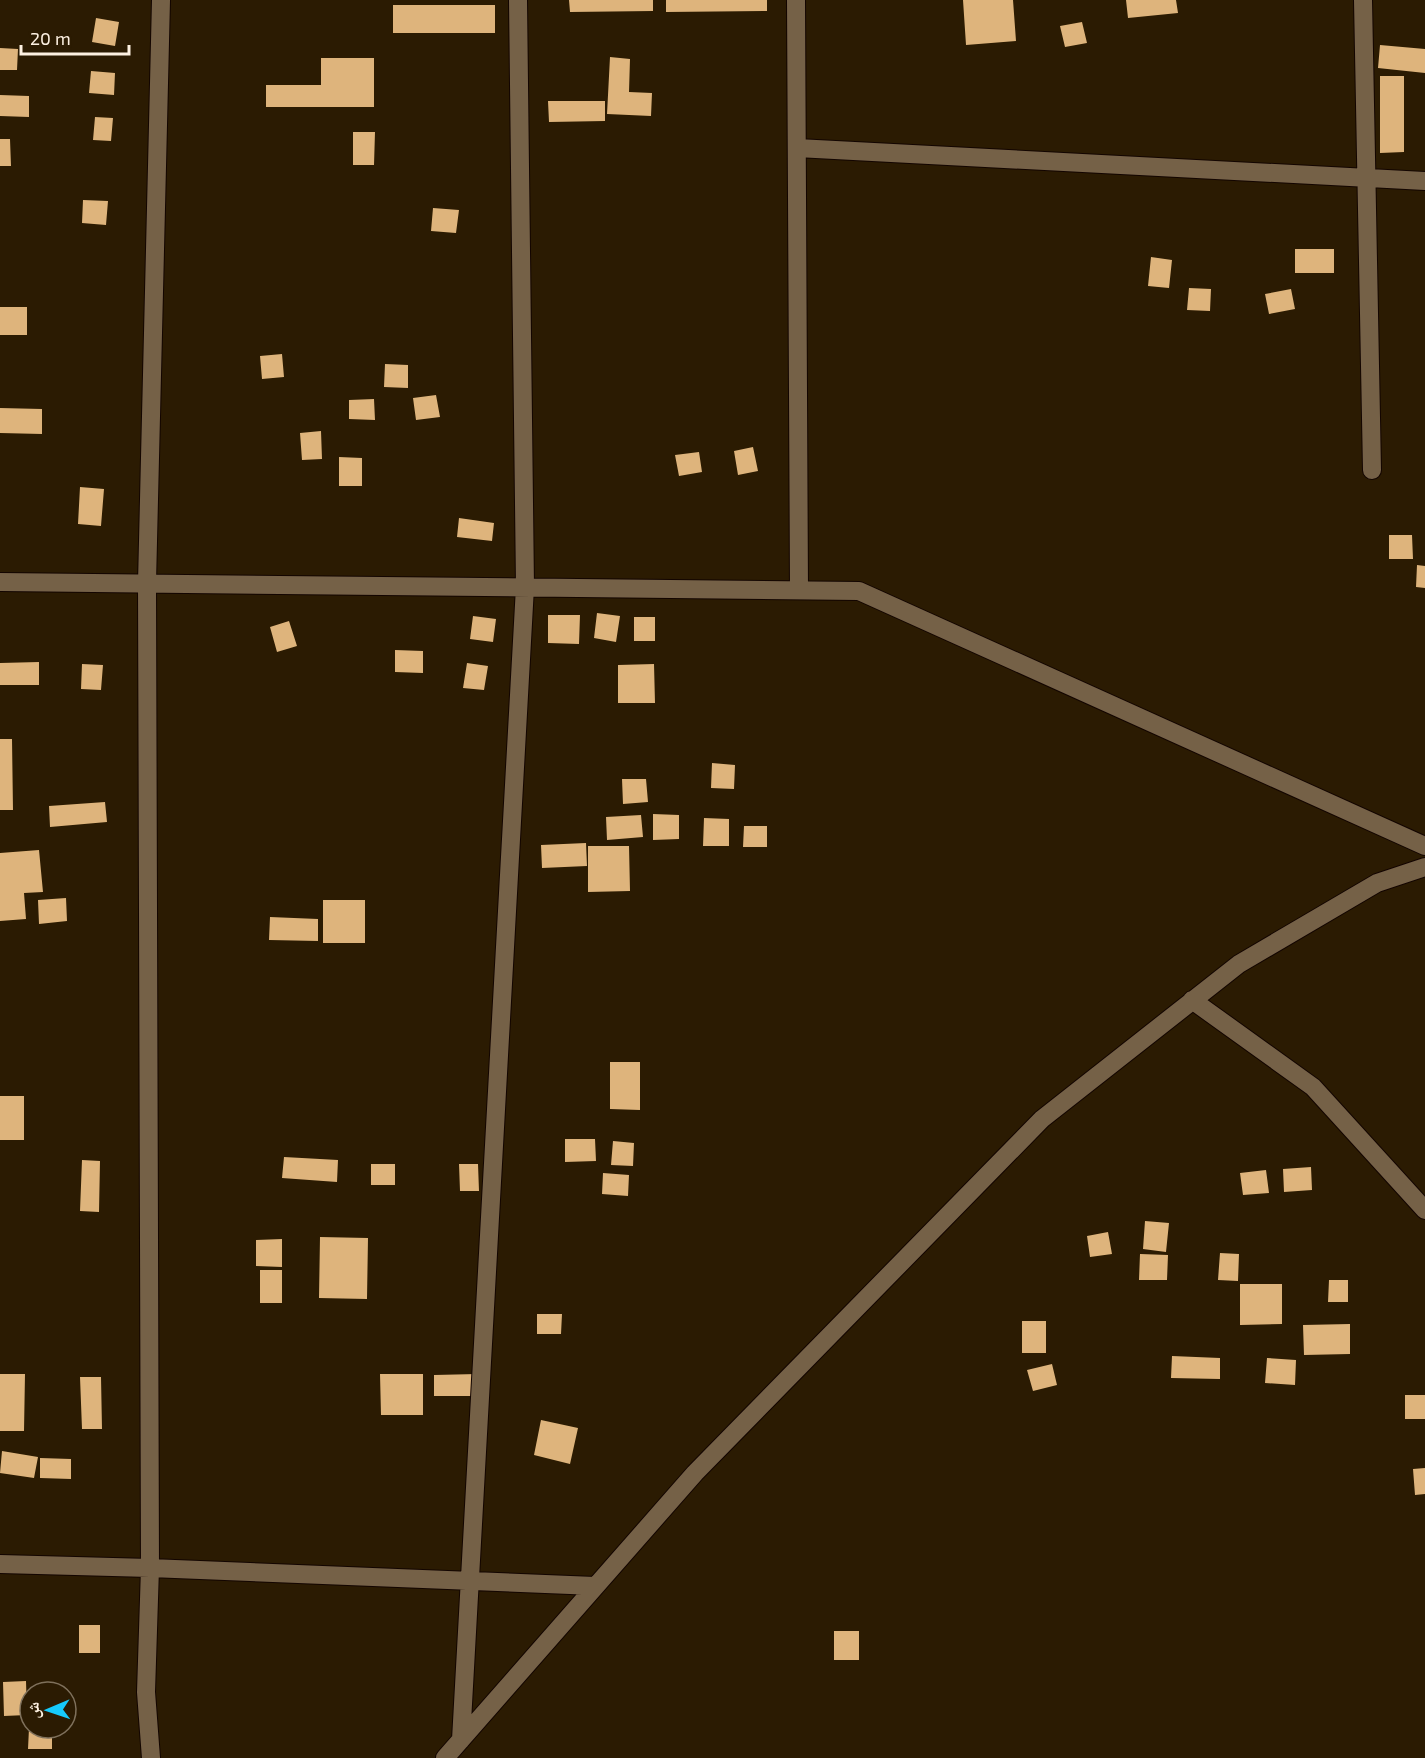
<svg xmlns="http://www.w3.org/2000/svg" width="1425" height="1758" viewBox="0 0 1425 1758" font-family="'Exo 2','Noto Naskh Arabic',sans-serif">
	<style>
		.building { fill: #deb47c }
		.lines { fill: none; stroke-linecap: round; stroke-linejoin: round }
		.street-casing { stroke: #130500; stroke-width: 20 }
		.street { stroke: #756147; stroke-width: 18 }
	</style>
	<rect width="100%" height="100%" fill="#2b1b02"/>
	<path class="building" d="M569,0H653V11L570,12Z
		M666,0H767V11L666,12Z
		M963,0H1013L1016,41L966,45Z
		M1126,0H1176L1178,13L1128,18Z
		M393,5H495V33H393Z
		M96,18L119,22L115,46L92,42Z
		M1082,22L1087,43L1065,47L1060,26Z
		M1380,45L1425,49V73L1378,68Z
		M0,48L18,49L17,70H0Z
		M610,57L630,59L629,92L652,93L651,116L607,114Z
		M321,58H374V107H266V85H321Z
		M91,71L115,73L114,95L89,93Z
		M1380,76H1404V152L1380,153Z
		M0,95L29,96V117L0,116Z
		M548,101H605V121L549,122Z
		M95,117L113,118L111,141L93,140Z
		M353,132H375L374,165H353Z
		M0,139H10L11,166H0Z
		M83,200L108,201L106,225L82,223Z
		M433,208L459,210L456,233L431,231Z
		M1295,249H1334V273H1295Z
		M1151,257L1172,260L1169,288L1148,286Z
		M1189,288L1211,289L1210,311L1187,310Z
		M1291,289L1295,309L1269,314L1265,294Z
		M0,307H27V335H0Z
		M282,354L284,377L262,379L260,356Z
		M385,364L408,365V388L384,387Z
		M436,395L440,417L416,420L413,398Z
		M374,399L375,420L349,419V400Z
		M0,408L42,409V434L0,433Z
		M321,431L322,459L302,460L300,433Z
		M753,447L758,471L738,475L734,451Z
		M699,452L702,472L679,476L675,455Z
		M339,457L362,458V486H339Z
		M80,487L104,489L101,526L78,524Z
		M459,518L494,523L492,541L457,537Z
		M1389,535H1412L1413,559H1389Z
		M1417,565L1425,566V588L1416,587Z
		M597,613L620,616L616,642L594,638Z
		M548,615H580L579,644L548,643Z
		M473,616L496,619L493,642L470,639Z
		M634,617H655V641H634Z
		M289,621L297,646L277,652L270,627Z
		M395,650L423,651V673L395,672Z
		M39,662V685H0V663Z
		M467,663L488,666L484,690L463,688Z
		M82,664L103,665L101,690L81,689Z
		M654,664L655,703H618V665Z
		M0,739H12L13,810H0Z
		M712,763L735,765L734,789L711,788Z
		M622,779H646L648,802L623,804Z
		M105,802L107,822L50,827L49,806Z
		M653,814L679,815V839L653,840Z
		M641,815L643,837L607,840L606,817Z
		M704,818L729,819V846H703Z
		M744,826H767V847H743Z
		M586,843L587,866L542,868L541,845Z
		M588,846H629L630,891L588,892Z
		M39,850L43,892L24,893L26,919L0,921V853Z
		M66,898L67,921L39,924L38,900Z
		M323,900H365V943H323Z
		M270,917L318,919V941L269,940Z
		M610,1062H640V1110L610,1109Z
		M0,1096H24V1140H0Z
		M565,1139H595L596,1161L565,1162Z
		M613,1141L634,1143L633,1166L611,1165Z
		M284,1157L338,1160L337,1182L282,1178Z
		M82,1160L100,1161L99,1212L80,1211Z
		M371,1164H395V1185H371Z
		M459,1164H478L479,1191H460Z
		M1311,1167L1312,1190L1284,1192L1283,1169Z
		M1266,1170L1269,1193L1243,1195L1240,1173Z
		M603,1173L629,1175L628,1196L602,1194Z
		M1145,1221L1169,1223L1166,1252L1143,1249Z
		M1108,1232L1112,1254L1090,1257L1087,1236Z
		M320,1237L368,1238L367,1299L319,1298Z
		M282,1239V1267L256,1266V1240Z
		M1220,1253L1239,1254L1238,1281L1218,1280Z
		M1140,1254L1168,1255L1167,1280H1139Z
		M260,1270H282V1303H260Z
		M1329,1280H1348V1302H1328Z
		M1240,1284H1282V1324L1240,1325Z
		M537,1314H562L561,1334H537Z
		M1022,1321H1046V1353H1022Z
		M1350,1324V1354L1304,1355L1303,1325Z
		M1172,1356L1220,1358V1379L1171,1378Z
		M1267,1358L1296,1360L1295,1385L1265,1383Z
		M1052,1364L1057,1385L1033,1391L1027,1370Z
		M0,1374H25L24,1431H0Z
		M380,1374H423V1415H381Z
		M477,1374L478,1396H434V1375Z
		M80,1377H101L102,1429H82Z
		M1405,1395H1425V1419H1405Z
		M541,1420L578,1428L570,1464L534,1455Z
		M2,1451L38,1457L34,1478L0,1473Z
		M40,1458L71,1459V1479L40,1478Z
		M1425,1468V1494L1415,1495L1413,1469Z
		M79,1625H100V1653H79Z
		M834,1631H859V1660H834Z
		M26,1681L27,1715L4,1716L3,1682Z
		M29,1728H52V1749H28Z"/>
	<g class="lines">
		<defs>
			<path id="street" d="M796,0L799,590
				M1363,0L1372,470
				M797,148L1425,181
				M0,582L859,591L1425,846
				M1192,1000L1313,1087L1425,1210
				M0,1564L150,1568L595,1586
				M461,1740L525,587L518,0
				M151,1758L146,1692L150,1568L147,583L161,0
				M445,1758L695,1473L1042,1119L1239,964L1377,883L1425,867"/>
		</defs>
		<use href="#street" class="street-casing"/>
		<use href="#street" class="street"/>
	</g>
	<g transform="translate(48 1710) rotate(268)"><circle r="28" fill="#2b1b02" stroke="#7f715c" stroke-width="1.5"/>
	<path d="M0-4.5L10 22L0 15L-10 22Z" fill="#16cafb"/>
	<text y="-9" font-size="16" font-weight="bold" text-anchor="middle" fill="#fdf1e2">ش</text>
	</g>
	<path d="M21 45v9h108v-9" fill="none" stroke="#fdf1e2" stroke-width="3"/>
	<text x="30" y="45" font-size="18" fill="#fdf1e2" stroke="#2b1b02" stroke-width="4.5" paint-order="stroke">20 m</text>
</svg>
